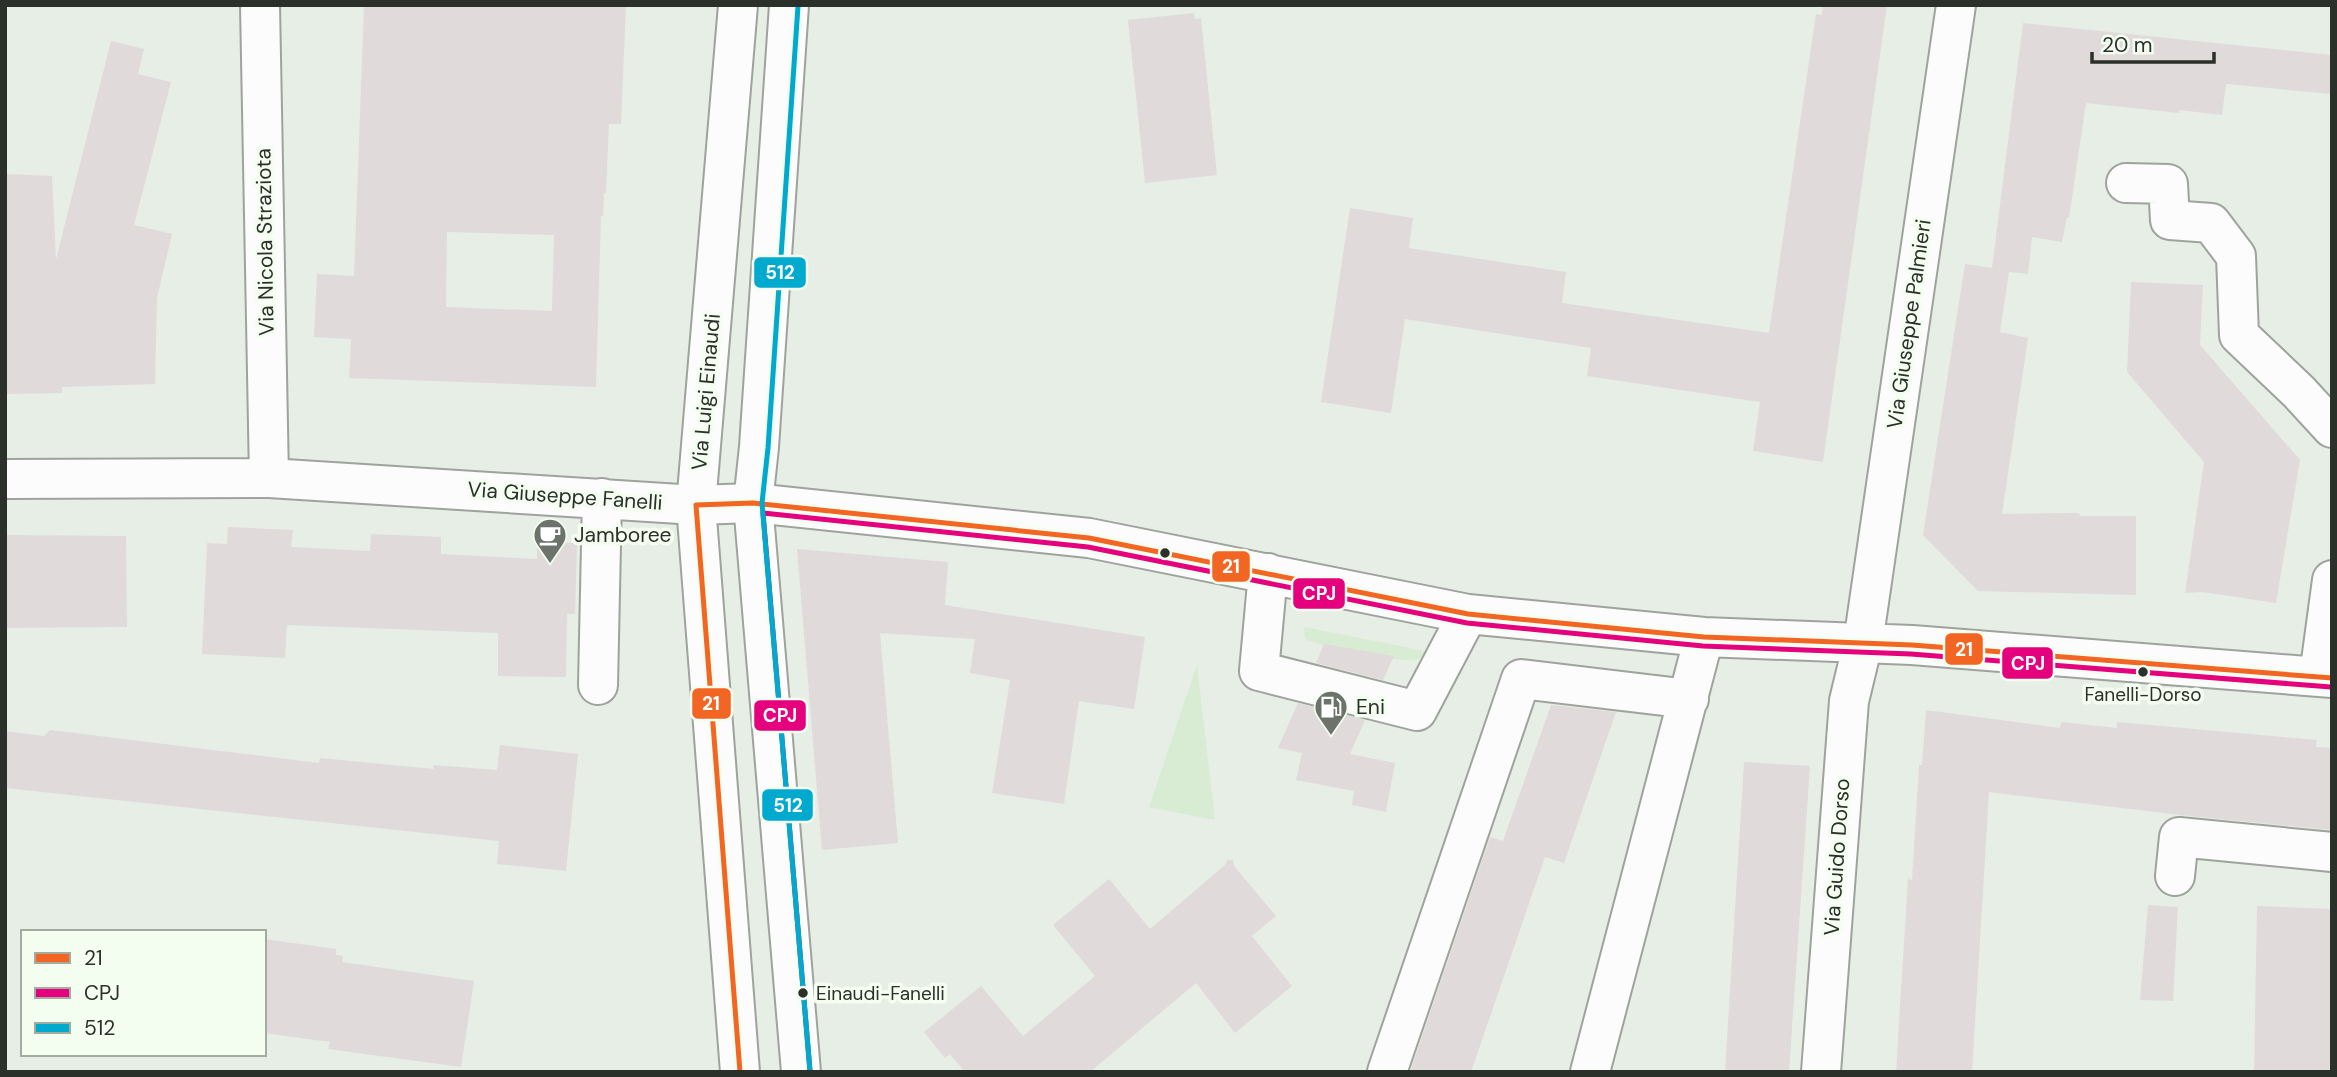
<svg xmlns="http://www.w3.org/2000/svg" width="2337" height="1077" viewBox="0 0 2337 1077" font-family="'DM Sans',sans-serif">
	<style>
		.green { fill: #d7ecd2 }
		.building { fill: #e0dada; fill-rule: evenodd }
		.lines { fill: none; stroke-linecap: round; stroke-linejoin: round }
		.minor-casing { stroke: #9ea39d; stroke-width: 42 }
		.major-casing { stroke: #9ea39d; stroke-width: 42 }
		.minor { stroke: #fbfcfb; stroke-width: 38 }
		.major { stroke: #fbfcfb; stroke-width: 38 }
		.bus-1-casing { stroke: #f3fef1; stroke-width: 10 }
		.bus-2-casing { stroke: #f3fef1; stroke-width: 10 }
		.bus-3-casing { stroke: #f3fef1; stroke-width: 10 }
		.bus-1 { stroke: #f26522; stroke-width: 5 }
		.bus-2 { stroke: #e5007d; stroke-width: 5 }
		.bus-3 { stroke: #00a9ce; stroke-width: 5 }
		.bus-dot { fill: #2b302a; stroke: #f3fef1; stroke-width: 2.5 }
		.labels { text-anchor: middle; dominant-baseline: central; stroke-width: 7; stroke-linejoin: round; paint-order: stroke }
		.bus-label { font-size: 19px; fill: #2b302a; stroke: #f3fef1 }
		.street-label { font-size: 21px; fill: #2b302a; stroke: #f3fef1 }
		.poi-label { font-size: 21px; fill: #2b302a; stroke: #f3fef1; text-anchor: start }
		.line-badge { stroke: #f3fef1; stroke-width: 2.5 }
		.badge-label { font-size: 19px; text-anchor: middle; font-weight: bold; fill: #fff }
	</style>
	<rect width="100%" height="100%" fill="#e7eee5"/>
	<path class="green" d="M1304,627L1425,651V655C1422,657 1418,659 1415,660C1402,663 1313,646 1305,638Z
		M1197,665L1215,820L1149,807Z"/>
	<path class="building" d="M364,5H626L621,124H609L606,193H604L603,216H601L596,387L349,378L351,339L314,337L317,274L354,276ZM447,232L554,235L552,311L446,307Z
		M1823,5H1887L1823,462L1753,451L1760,402L1587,376L1591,348L1405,319L1391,413L1321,402L1350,208L1413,218L1409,248L1566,272L1562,303L1769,333L1816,14L1822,15Z
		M1194,13L1195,19L1201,18L1217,175L1145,183L1128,20Z
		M2023,23L2332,55V94L2226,84L2222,115L2179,110V113L2086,103L2069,218L2067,217L2062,242L2032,237L2028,274L2009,272L2000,332L2028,338L2002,514L2079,513L2080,516H2136V595L1978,591L1923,535L1965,264L1992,268Z
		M111,41L144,49L138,74L171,82L134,225L172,234L157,298L155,384L62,387V393L6,394L5,174L52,176L56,259Z
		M2131,282L2203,285L2200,345L2300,460L2276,603L2203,592L2185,593L2204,462L2127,372Z
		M228,527L293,530L291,547L370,551L371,534L441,537V554L537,559V542L574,543L577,545L575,614H567L566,677L498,676V633L287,625L285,658L202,654L207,543L227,544Z
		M5,535L126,536L127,627L5,628Z
		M797,549L948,562L945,605L1145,637L1134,709L1079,701L1064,804L992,793L1010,680L970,673L975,639L880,633L898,843L822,850Z
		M1324,644L1394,656L1383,680L1316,663Z
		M1298,703L1365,720L1350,754L1395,763L1386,812L1352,805L1354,791L1296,780L1302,753L1278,748Z
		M1551,705L1616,712L1564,863L1545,857L1471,1072H1410L1490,837L1503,841Z
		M1926,710L2060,728L2061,722L2117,728V722L2317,740L2316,747L2332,748V830L2180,815L1989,792L1972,1072H1896L1908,879L1912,880L1919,765H1922Z
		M50,730L319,763L320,758L434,769L433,765L497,770L500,745L578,754L566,871L497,864L499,841L5,788V731L44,736Z
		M1744,762L1810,766L1789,1072H1725Z
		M1228,859L1230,861L1233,859L1234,866L1276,916L1252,936L1292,986L1235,1033L1196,983L1090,1072H965L950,1054L945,1058L924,1032L981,986L1023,1036L1095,976L1053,925L1109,879L1150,929L1225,865Z
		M2148,905L2178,907L2173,1001L2140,1000Z
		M2257,906L2332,909V1072H2254Z
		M264,939L336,949V955L343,956L342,962L474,981L461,1067L328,1049L330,1042L264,1033Z"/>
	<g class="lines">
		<defs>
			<path id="minor" d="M260,5L269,478
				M2126,183L2168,184L2170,220L2211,223L2236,256L2239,335L2299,392L2332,428
				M5,479L269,478L696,505L753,503L1089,538L1468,614L1704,637L1912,645L2332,678
				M1268,573L1259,671L1417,711L1468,614
				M2319,676L2332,580
				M598,685L602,498
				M2175,876L2179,837L2332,852
				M1387,1072L1521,679L1689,699
				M1590,1072L1704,637
				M1821,1072L1849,701L1863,643L1956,5"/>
			<path id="major" d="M738,5L696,505L740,1072
				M789,5L759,447L753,503L801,1072"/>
		</defs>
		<use href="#minor" class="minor-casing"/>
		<use href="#major" class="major-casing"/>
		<use href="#minor" class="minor"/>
		<use href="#major" class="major"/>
		<defs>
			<path id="bus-1" d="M740,1072L696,505L753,503L1089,538L1468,614L1704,637L1912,645L2332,678"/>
			<path id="bus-2" d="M810,1071L763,513L1088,547L1467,623L1703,646L1911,654L2331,687"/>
			<path id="bus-3" d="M798,6L768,448L762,503L810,1071"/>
		</defs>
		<use href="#bus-1" class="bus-1-casing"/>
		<use href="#bus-2" class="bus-2-casing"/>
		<use href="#bus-3" class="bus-3-casing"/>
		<use href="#bus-1" class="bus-1"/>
		<use href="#bus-2" class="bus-2"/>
		<use href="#bus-3" class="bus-3"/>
	</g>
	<defs>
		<symbol id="cafe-pin" viewBox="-11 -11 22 30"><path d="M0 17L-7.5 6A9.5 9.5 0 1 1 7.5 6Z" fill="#6d726b" stroke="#f3fef1"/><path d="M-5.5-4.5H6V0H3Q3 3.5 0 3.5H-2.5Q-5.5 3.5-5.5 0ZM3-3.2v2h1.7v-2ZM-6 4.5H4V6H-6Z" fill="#fff"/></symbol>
		<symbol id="fuel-pin" viewBox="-11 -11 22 30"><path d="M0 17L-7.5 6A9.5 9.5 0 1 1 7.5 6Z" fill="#6d726b" stroke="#f3fef1"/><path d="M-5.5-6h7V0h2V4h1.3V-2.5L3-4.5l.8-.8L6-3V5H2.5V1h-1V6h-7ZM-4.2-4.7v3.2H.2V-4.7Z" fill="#fff"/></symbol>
	</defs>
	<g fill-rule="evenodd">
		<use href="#cafe-pin" x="531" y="516" width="38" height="52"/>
		<use href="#fuel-pin" x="1312" y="688" width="38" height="52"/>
	</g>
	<g class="bus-dot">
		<circle cx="1165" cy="553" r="6"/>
		<circle cx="2143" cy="672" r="6"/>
		<circle cx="803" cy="993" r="6"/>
	</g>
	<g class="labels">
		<g class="bus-label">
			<text x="2143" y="694">Fanelli-Dorso</text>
			<text x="816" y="993" text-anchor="start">Einaudi-Fanelli</text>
		</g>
		<g class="street-label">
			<text transform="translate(265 242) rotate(-91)">Via Nicola Straziota</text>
			<text transform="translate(1909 324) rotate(-82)">Via Giuseppe Palmieri</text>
			<text transform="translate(706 392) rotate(-85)">Via Luigi Einaudi</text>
			<text transform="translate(565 496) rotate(4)">Via Giuseppe Fanelli</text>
			<text transform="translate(1837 857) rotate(-86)">Via Guido Dorso</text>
		</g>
		<g class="poi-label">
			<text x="574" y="535">Jamboree</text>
			<text x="1356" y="707">Eni</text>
		</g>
	</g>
	<g class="line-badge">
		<rect x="753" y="256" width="54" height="33" rx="7" fill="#00a9ce"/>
		<rect x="1211" y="550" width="40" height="33" rx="7" fill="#f26522"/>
		<rect x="1292" y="577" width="54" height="33" rx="7" fill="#e5007d"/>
		<rect x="1944" y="632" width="40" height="34" rx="7" fill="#f26522"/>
		<rect x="2001" y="646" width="53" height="34" rx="7" fill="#e5007d"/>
		<rect x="691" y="687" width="41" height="33" rx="7" fill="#f26522"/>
		<rect x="753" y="699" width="54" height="33" rx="7" fill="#e5007d"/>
		<rect x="761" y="788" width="53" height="34" rx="7" fill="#00a9ce"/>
	</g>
	<g class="badge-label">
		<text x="780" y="279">512</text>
		<text x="1231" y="573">21</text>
		<text x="1319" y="600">CPJ</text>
		<text x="1964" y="656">21</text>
		<text x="2028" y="670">CPJ</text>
		<text x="711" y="710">21</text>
		<text x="780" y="722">CPJ</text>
		<text x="788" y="812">512</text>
	</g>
	<rect width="2337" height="1077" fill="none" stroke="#2b302a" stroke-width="14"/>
	<rect x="21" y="930" width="245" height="126" fill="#f3fef1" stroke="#a3aca1" stroke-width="2"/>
	<rect x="35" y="953" width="35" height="10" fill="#f26522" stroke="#a3aca1" stroke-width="2"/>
	<text x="84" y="965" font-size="21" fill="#2b302a">21</text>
	<rect x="35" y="988" width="35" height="10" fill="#e5007d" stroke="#a3aca1" stroke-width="2"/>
	<text x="84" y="1000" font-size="21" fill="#2b302a">CPJ</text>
	<rect x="35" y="1023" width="35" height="10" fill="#00a9ce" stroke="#a3aca1" stroke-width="2"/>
	<text x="84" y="1035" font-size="21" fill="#2b302a">512</text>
	<path d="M2092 52v10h122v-10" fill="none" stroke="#2b302a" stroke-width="3.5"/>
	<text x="2102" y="52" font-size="21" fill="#2b302a" stroke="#f3fef1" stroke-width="5" paint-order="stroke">20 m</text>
</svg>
